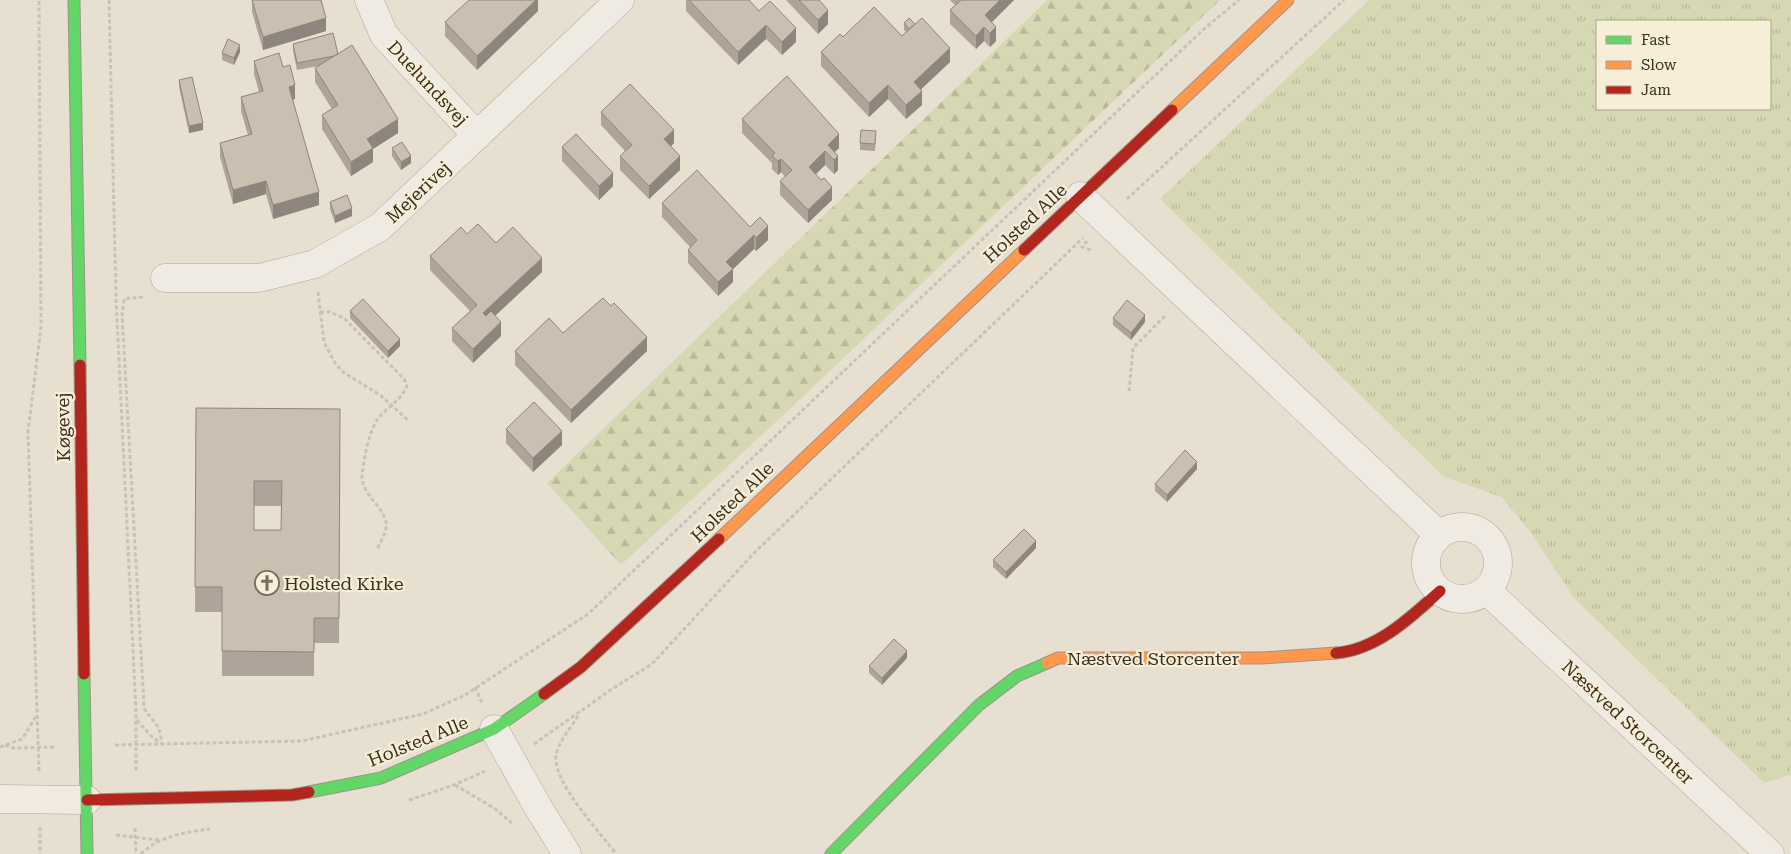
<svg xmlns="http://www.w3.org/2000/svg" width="1791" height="854" viewBox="0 0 1791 854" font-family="'Roboto Serif',serif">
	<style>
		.grass { fill: url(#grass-tufts); fill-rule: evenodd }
		.forest { fill: url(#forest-firs) }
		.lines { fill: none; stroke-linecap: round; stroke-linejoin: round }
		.street-casing { stroke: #ada599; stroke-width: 29 }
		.fast-casing { stroke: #9c958a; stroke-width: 13 }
		.slow-casing { stroke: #9c958a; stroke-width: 13 }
		.jam-casing { stroke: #9c958a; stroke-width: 13 }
		.path { stroke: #c8c2b9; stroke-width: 3; stroke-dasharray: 4 2.5; stroke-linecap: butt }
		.street { stroke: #efebe3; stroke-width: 28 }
		.fast { stroke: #63d668; stroke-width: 11 }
		.slow { stroke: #ff974d; stroke-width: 11 }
		.jam { stroke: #b3261e; stroke-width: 11 }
		.wall { fill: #afa499; fill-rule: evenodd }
		.shaded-wall { fill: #8e867d }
		.building { fill: #cbbfb2; stroke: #8e867d; fill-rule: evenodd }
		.labels { text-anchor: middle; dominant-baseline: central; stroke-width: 4.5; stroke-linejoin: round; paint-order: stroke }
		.street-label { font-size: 18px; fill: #3d2e20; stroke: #f7eed8 }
		.poi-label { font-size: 18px; fill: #3d2e20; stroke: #f7eed8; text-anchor: start }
	</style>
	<defs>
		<pattern id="grass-tufts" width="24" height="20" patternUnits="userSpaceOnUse" patternTransform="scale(1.25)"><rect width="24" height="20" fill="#d6d7b3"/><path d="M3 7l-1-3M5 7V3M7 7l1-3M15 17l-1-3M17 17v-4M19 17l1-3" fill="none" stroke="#b9b99a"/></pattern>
		<pattern id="forest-firs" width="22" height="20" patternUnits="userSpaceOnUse" patternTransform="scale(1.25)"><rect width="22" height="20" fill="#d6d7b3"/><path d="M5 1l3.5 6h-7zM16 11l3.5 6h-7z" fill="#b9b99a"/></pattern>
	</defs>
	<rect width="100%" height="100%" fill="#e7e0d1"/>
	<path class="grass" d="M1369,0H1791V775L1764,783L1574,598L1531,533L1502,497L1444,477L1160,199ZM1597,21H1770V109H1597Z"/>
	<path class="forest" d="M1047,0H1220L793,406L621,565L547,483Z"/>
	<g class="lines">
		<defs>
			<path id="street" d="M369,0L384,35L477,136
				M1080,196L1439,535
				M165,278H259L315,264L380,227L620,0
				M1426 563a36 36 0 1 1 72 0a36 36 0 1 1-72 0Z
				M1486,590L1770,854
				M494,729L538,807L567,854
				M0,799L87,800"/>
			<path id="fast" d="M74,0L80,365
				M84,674L87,854
				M309,792L381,778L494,729L544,694
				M831,854L979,705L1017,676L1047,663"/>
			<path id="slow" d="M1172,110L1288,0
				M719,539L1024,250
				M1047,663L1058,658H1262L1336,653"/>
			<path id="jam" d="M1024,250L1172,110
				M80,365L84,674
				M1336,653C1377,650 1411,617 1440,591
				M544,694L581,667L719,539
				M87,800L292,795L309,792"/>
		</defs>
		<use href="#street" class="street-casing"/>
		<use href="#fast" class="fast-casing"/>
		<use href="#slow" class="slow-casing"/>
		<use href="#jam" class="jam-casing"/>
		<path class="path" d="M109,0L116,298L136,712V771
			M1127,199L1344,0
			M1087,241L1082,247L1093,251
			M318,292L324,342L335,363L343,372L380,395L409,421
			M143,297L124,299L122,314L144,706L145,710L159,728L162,743
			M320,312H330L344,318L404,379L407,385C403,400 385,408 377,420C368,435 364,459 362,476C361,496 389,509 386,528C385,535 380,543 377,550
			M1129,391L1133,348L1165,316
			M475,687L482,703
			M578,716C571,728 557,743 556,757C554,784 600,832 616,854
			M137,720L151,736L161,743
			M534,744L612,689L652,664L755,552L1083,238
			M5,745L13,748L56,747
			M115,745L302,741L423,714L465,695L588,614L1205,28L1239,0
			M0,747L22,739L37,715
			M39,771L28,432L41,327L39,0
			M455,785L494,808L512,823
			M409,800L454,785L485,771
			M40,827V854
			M135,828L136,854
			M116,835L159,840
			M141,854C159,836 186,832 210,829"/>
		<use href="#street" class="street"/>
		<use href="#fast" class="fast"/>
		<use href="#slow" class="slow"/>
		<use href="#jam" class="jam"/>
	</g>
	<path class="wall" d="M252,0H321L326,31L263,50L252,12Z
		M538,0V11L477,70L445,36V22Z
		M686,0H749L759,11L796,42L782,55L766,39L738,65L686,11Z
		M786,0H819L828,24L818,34Z
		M950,0H1014L991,23L996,41L990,47L984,41L976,49L950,24V10L955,5Z
		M904,23L950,62L920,90L922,105L906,119L888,99L869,117L821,66V52L902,36L906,32L904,30Z
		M293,44L338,54L398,133L373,149V162L351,176L322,129V115L332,109L315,82V68L318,66L297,70L293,51Z
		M240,52L234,65L222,60V53Z
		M254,61L283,67L295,99L292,100L319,205L273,219L266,194L233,204L220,157V143L248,135L241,111V97L259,92L254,74Z
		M179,80L203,130L189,133L179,87Z
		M601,112L674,143L671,146L680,170L649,199L620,170V156L625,151L601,125Z
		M742,119L839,148L835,152L838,170L834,174L825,165L816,174L832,200L808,223L780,195V181L785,177L781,172L778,175L772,169V163L742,133Z
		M876,138L875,151L860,150V143Z
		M562,147L613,186L599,200L562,161Z
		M392,148L411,163L401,170L392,156Z
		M330,202L352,216L335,223L330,209Z
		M662,203L750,227L768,240L756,251L754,249L733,269V282L718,296L688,263V250L690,247L662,217Z
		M467,234L496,243L542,272L495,316L501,336L473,363L452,341V328L470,311L430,270V256Z
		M350,311L400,346L388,358L350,318Z
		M1113,318L1145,322L1131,340L1113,325Z
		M563,333L647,351L571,423L515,365V351Z
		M196,408L340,409L339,643H314V676H222V612H195ZM254,506H281V530H254Z
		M506,429L562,445L533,472L506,443Z
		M1197,469L1167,502L1155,491V484Z
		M1036,548L1006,579L993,567V560Z
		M907,658L882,685L869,673V666Z"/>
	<path class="shaded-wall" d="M536,0H538V11L477,70V56Z
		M1000,0H1014L985,29V15Z
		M828,10V24L818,34V20Z
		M326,18V31L263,50V37Z
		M766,25V39L738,65V52Z
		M984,27V41L976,49V36Z
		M996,27V41L990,47V33Z
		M796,28V42L782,55V42Z
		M240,45V52L234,65V58Z
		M950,48V62L914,96V82Z
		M295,85V99L289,101V87Z
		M888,85V99L869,117V103Z
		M922,91V105L906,119V105Z
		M398,119V133L373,149V162L351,176V162L367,139Z
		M203,123V130L189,133V126Z
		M674,130V143L664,153V139Z
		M839,134V148L830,156L828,145Z
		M825,151V165L809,181V167Z
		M411,156V163L401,170V162Z
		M680,156V170L649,199V186Z
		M838,156V170L834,174V160Z
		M781,159V172L778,175V161Z
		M613,173V186L599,200V186Z
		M266,181V194L233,204V190Z
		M832,187V200L808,223V210Z
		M319,192V205L273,219V205Z
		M352,208V216L335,223V216Z
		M768,226V240L756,251V238Z
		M754,235V249L728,274L733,269V282L718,296V282L726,262Z
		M542,258V272L483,327V313Z
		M1145,315V322L1131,340V333Z
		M501,322V336L473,363V349Z
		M647,337V351L571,423V410Z
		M400,339V346L388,358V351Z
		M562,431V445L533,472V458Z
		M1197,462V469L1167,502V495Z
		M1036,541V548L1006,579V572Z
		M907,651V658L882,685V678Z"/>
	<path class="building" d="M252,0H321L326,18L263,37Z
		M469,0H536L477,56L445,22Z
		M689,0H749L759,11L770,1L796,28L782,42L766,25L738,52Z
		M799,0H819L828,10L818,20Z
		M961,0H1000L985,15L996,27L990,33L984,27L976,36L950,10Z
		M874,7L902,36L922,18L950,48L914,82L922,91L906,105L888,85L869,103L821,52L840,34L843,37Z
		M909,18L915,24L909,29L904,23Z
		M333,33L338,54L334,56L297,63L293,44Z
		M228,39L240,45L234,58L222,53Z
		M352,45L398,119L367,139L373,148L351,162L322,115L338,105L315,68Z
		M279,53L283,67L290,65L295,85L289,87L319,192L273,205L266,181L233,190L220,143L252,134L241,97L263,91L254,61Z
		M787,76L839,134L828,145L838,156L834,160L825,151L809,167L821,180L824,178L832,187L808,210L780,181L792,170L781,159L778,161L772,156L775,153L742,119Z
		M192,77L203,123L189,126L179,80Z
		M630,84L674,130L664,139L680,156L649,186L620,156L632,145L601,112Z
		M861,130L876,131L875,144L860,143Z
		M576,134L613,173L599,186L562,147Z
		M402,142L411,156L401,162L392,148Z
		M697,170L750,227L760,217L768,226L756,238L754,235L726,262L733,269L718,282L688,250L697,240L662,203Z
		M347,195L352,208L335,216L330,202Z
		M478,224L496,243L513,227L542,258L483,313L486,316L491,311L501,322L473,349L452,328L477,305L430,256L461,227L467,234Z
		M603,298L611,306L614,303L647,337L571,410L515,351L549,318L563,333Z
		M363,299L400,339L388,351L350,311Z
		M1127,300L1145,315L1131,333L1113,318Z
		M534,402L562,431L533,458L506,429Z
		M196,408L340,409L339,618H314V652L222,651V587H195ZM254,481H282L281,530H254Z
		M1185,450L1197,462L1167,495L1155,484Z
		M1024,529L1036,541L1006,572L993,560Z
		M894,639L907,651L882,678L869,666Z"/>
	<defs>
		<symbol id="church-ring" viewBox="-11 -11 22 22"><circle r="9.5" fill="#f7eed8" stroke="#786c5e" stroke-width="1.5"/><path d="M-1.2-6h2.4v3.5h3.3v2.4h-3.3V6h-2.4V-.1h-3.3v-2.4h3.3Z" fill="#786c5e"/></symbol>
	</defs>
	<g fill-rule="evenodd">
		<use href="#church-ring" x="253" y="569" width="28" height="28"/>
	</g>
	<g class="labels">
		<g class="street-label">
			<text transform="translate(428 83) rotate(47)">Duelundsvej</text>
			<text transform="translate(418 192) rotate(-43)">Mejerivej</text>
			<text transform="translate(1025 223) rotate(-43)">Holsted Alle</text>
			<text transform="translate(63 427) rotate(-91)">Køgevej</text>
			<text transform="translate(732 502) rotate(-44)">Holsted Alle</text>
			<text x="1153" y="658">Næstved Storcenter</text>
			<text transform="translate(1628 722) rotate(43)">Næstved Storcenter</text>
			<text transform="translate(418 741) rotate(-22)">Holsted Alle</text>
		</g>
		<g class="poi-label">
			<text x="284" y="583">Holsted Kirke</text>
		</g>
	</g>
	<rect x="1596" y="20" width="175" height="90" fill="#f7eed8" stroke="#ada18e"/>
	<rect x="1606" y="36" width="25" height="8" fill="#63d668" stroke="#ada18e"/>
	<text x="1641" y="45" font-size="15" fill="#3d2e20">Fast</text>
	<rect x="1606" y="61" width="25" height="8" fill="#ff974d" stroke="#ada18e"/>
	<text x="1641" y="70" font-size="15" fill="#3d2e20">Slow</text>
	<rect x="1606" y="86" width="25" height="8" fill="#b3261e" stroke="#ada18e"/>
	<text x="1641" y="95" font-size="15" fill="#3d2e20">Jam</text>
</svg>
